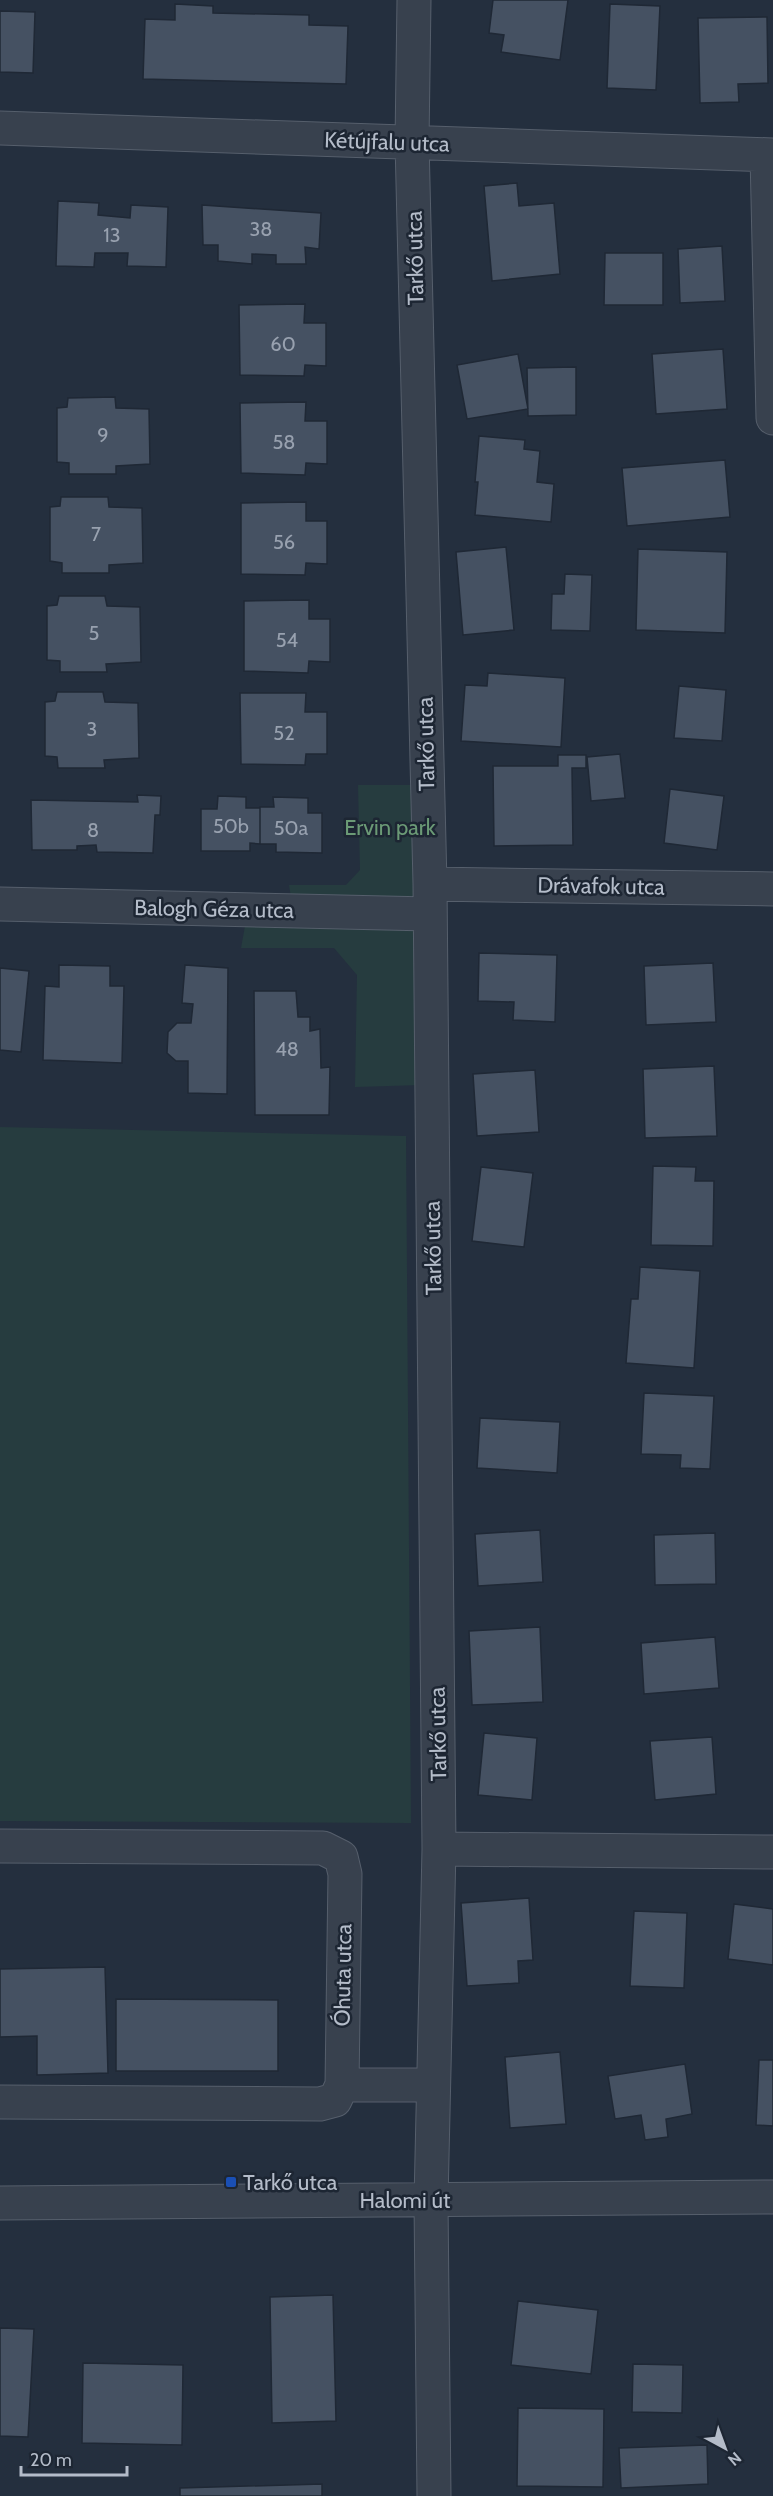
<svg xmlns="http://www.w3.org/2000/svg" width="773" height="2496" viewBox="0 0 773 2496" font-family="Cabin,sans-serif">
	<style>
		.green { fill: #263c3f }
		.building { fill: #455162; stroke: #1f2835; stroke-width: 1.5 }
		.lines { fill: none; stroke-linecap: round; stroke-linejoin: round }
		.minor-casing { stroke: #565f6c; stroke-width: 35 }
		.minor { stroke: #38414e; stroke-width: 33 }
		.transit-dot { fill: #1a4fb4; stroke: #1d2633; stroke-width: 2 }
		.labels { text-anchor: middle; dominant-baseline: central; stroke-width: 5; stroke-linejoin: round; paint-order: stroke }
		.number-label { font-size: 20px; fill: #98a1af }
		.street-label { font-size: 22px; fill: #b4bcc9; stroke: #1d2633 }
		.park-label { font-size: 22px; fill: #6b9a76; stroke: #1d2633 }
		.poi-label { font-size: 22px; fill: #b4bcc9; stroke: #1d2633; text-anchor: start }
	</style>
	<rect width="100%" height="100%" fill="#242f3e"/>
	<path class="green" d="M358,785H421L420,904H292L289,885H346L360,870Z
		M420,924L423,1085L355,1087L357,975L334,948H241L245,926Z
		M0,1127L406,1136L411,1823L0,1821Z"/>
	<path class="building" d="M493,0H568L560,60L501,52L504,35L489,33Z
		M175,4L213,6V13L309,15V25L348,26L346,84L143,79L145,19L175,20Z
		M610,4L660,6L656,90L607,88Z
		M0,11L35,12L33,73L0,72Z
		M767,17L768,83L738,84L739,102L700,103L698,18Z
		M517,183L519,206L554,203L560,274L492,281L484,186Z
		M58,201L99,203L98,215L130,218L131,205L168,207L166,267L127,266L128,253H95L94,267L56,266Z
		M202,205L321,213L319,249L305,247L306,264H276V255L252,254V264L218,261V245H203Z
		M722,246L725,301L680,303L678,249Z
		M605,253H663V305H604Z
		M305,304L304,323H326V366L305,365L304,376L240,375L239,305Z
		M723,349L727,409L656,414L652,354Z
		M518,354L528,409L467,419L457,365Z
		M576,367V415L528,416L527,368Z
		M115,397L116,408L149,409L150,464L116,466V474H69V463L57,462V408L67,407L68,398Z
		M306,402L305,421H327V464L306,463L305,475L241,473L240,403Z
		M479,436L525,440L524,449L540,451L537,482L554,484L551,522L475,515L478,482H475Z
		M725,460L730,517L627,526L622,468Z
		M61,497H108L109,507L142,508L143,563L109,565V573H62V563L50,561V507L60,506Z
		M306,502V521H327V564L306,563L305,575L241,574V503Z
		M506,547L514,630L463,635L456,552Z
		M638,549L727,552L725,633L636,630Z
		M565,574L592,575L590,631L551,630L552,594H564Z
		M59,596H105L107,606L140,607L141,662L106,664L107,672H60V661L47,660V606L57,605Z
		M309,600V619H330V662L309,661L308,673L244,671V601Z
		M488,673L565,678L561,747L461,741L465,685L487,686Z
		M679,686L726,690L722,741L674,738Z
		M57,692H103L105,702L138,703L139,758L104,760L105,768H58L57,757L45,756V702L55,701Z
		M240,693H306L305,712H327V754H306L305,765L241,764Z
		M620,754L625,798L591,801L587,757Z
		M558,755H586V768H572L573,845L494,846L493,766H558Z
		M670,789L724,796L717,850L664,843Z
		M137,795L161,796L160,815H155L153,853L97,852L96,845L77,846V850H32L31,800L138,802Z
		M218,796L246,797V808H260V844L250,843V851H201V809H217Z
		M273,797L308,798V813H322V853L276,852V844H260V807H274Z
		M479,953L557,955L555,1022L513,1020L514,1002L478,1001Z
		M713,963L716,1022L646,1025L644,966Z
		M59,965L110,966V986H124L122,1063L43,1060L45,986L59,987Z
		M185,965L228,968L227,1094L188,1093V1061H176L167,1053L168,1032L177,1023H191L193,1004L182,1003Z
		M0,968L29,971L21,1052L0,1050Z
		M254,991H296L298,1017H310V1031L320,1029L321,1068L330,1067L329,1115H255Z
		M714,1066L717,1136L645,1138L643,1069Z
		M535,1070L539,1132L477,1136L473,1074Z
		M653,1166L696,1167L695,1181H714L713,1246L651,1245Z
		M481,1167L533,1173L524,1247L472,1241Z
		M640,1267L700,1271L694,1368L626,1363L631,1299H638Z
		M644,1393L714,1396L710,1469L680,1468L681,1455L641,1454Z
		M480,1418L560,1422L557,1473L477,1468Z
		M540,1530L543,1582L478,1586L475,1534Z
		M715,1533L716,1584L655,1585L654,1535Z
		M540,1627L543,1702L472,1705L469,1631Z
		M715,1637L719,1688L644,1694L641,1643Z
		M484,1733L537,1738L532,1800L478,1795Z
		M712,1737L716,1794L655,1800L650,1741Z
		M529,1898L533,1960L518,1961L519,1983L467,1986L461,1903Z
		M734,1904L773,1909V1965L728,1959Z
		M634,1911L687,1913L684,1988L630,1986Z
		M105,1967L108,2073L37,2075V2036L0,2037V1969Z
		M116,1999L278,2000V2071H116Z
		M560,2052L566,2124L510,2128L505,2057Z
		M759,2060H773V2126L756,2125Z
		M685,2064L692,2114L666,2119L668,2137L645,2140L641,2115L615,2119L608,2076Z
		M333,2295L336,2421L272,2423L270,2297Z
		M518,2301L598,2310L591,2374L511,2365Z
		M0,2328L34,2329L28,2437L0,2436Z
		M83,2363L183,2365L182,2445L82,2443Z
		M633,2364L683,2365L682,2413L632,2412Z
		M518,2408L604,2409L603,2487L517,2486Z
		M707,2445L708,2484L621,2488L619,2448Z
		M322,2484V2496H180V2488Z"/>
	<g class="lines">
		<defs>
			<path id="minor" d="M414,0L412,142L430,884L439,1849L431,2201L434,2496
				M0,128L773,155
				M767,155L773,418
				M430,884L773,889
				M0,904L429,914
				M0,1846L323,1848L341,1857L345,1874L342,2085L335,2100L320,2104L0,2102
				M439,1849L773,1852
				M342,2085H433
				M0,2203L773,2197"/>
		</defs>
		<use href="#minor" class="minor-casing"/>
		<use href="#minor" class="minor"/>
	</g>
	<rect class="transit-dot" x="225" y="2176" width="12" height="12" rx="3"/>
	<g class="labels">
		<g class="number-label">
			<text x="261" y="229">38</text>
			<text x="112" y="235">13</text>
			<text x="283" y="344">60</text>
			<text x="103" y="435">9</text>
			<text x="284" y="442">58</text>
			<text x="96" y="534">7</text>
			<text x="284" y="542">56</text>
			<text x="94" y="633">5</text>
			<text x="287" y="640">54</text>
			<text x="92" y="729">3</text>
			<text x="284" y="733">52</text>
			<text x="231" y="826">50b</text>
			<text x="291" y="828">50a</text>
			<text x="93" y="830">8</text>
			<text x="287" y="1049">48</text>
		</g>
		<g class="street-label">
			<text transform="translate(387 142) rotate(2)">Kétújfalu utca</text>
			<text transform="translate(415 258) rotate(-91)">Tarkő utca</text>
			<text transform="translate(426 744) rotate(-91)">Tarkő utca</text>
			<text transform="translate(601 886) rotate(1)">Drávafok utca</text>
			<text transform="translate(214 909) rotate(1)">Balogh Géza utca</text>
			<text transform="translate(433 1248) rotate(-91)">Tarkő utca</text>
			<text transform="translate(438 1734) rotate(-91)">Tarkő utca</text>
			<text transform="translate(343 1975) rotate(-89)">Óhuta utca</text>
			<text x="405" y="2200">Halomi út</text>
		</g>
		<g class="park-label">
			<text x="390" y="827">Ervin park</text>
		</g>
		<g class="poi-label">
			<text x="243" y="2182">Tarkő utca</text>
		</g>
	</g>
	<g transform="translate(725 2448) rotate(139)" stroke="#1d2633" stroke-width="4.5" paint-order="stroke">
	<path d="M0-4.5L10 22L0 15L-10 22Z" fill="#b4bcc9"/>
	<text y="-9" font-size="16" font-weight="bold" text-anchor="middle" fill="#b4bcc9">N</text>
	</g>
	<path d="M21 2466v9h106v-9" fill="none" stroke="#b4bcc9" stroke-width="3"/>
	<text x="30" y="2466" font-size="18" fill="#b4bcc9" stroke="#1d2633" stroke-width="4.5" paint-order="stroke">20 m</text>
</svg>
